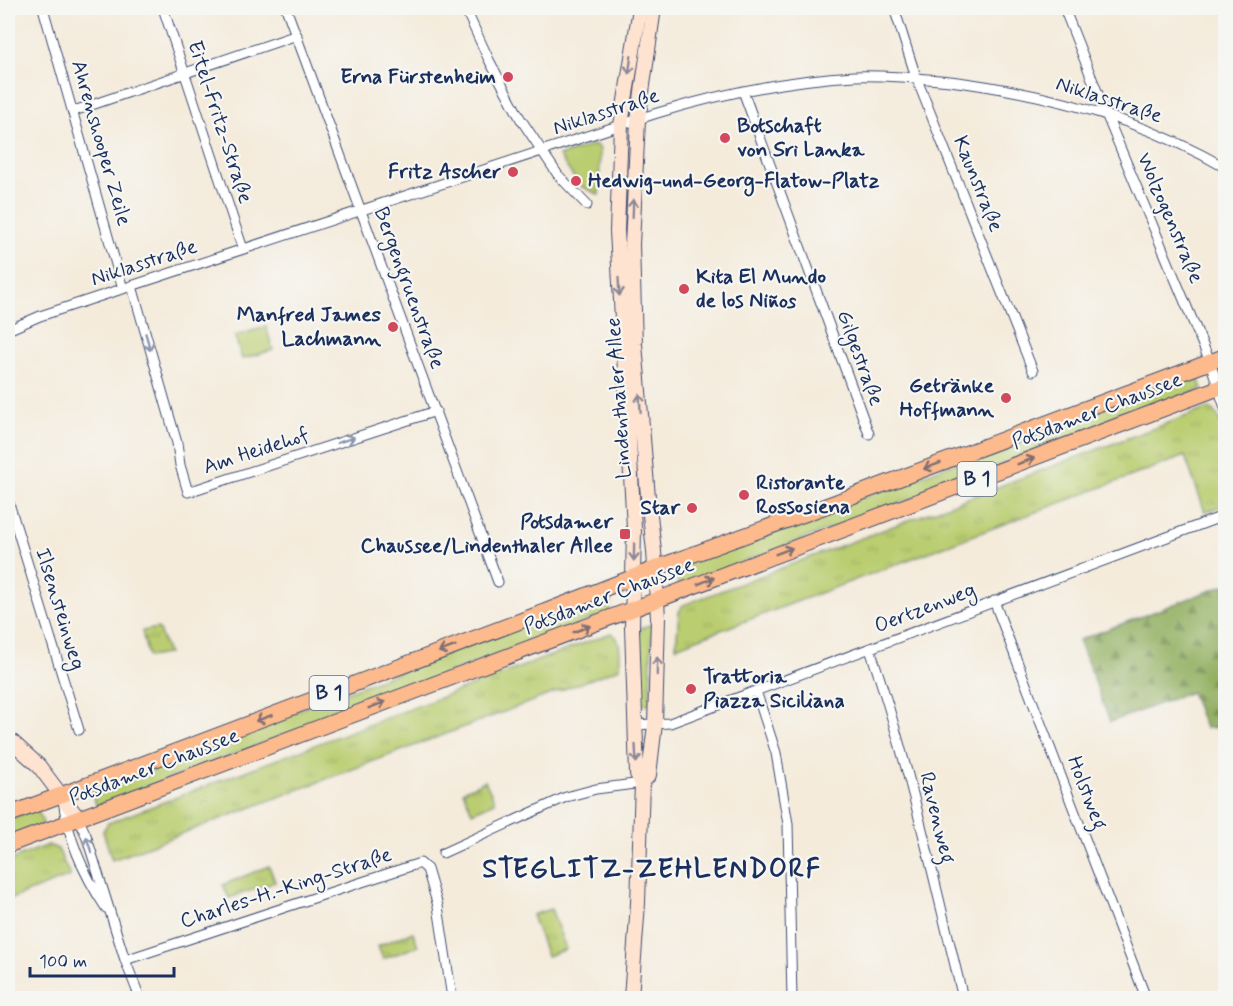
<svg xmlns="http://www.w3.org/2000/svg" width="1233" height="1006" viewBox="0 0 1233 1006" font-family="Mynerve,sans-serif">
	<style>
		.grass { fill: #bacd70; stroke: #6a7e67; stroke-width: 1.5 }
		.forest { fill: url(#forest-firs); stroke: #577060; stroke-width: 1.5 }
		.park { fill: url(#park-tufts); stroke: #6a7e67; stroke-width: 1.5 }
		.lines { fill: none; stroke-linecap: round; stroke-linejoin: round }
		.street-casing { stroke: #3c4b71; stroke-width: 11 }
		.secondary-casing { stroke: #3c4b71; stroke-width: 16 }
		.primary-casing { stroke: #3c4b71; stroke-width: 17 }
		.street { stroke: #fff; stroke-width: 9 }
		.secondary { stroke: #fee3d1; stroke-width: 14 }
		.primary { stroke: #fcba8d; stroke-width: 15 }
		.oneway { stroke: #8c8998 }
		.oneway2 { stroke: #8d97ae }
		.oneway3 { stroke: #806e73 }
		.poi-dot { fill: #d1495b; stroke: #f6f6f2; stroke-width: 2 }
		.labels { text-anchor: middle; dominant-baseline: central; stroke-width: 4.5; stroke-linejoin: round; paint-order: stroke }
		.shield { fill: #f6f6f2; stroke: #5d6b8a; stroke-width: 1.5 }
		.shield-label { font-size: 20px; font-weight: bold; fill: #1b2f5e }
		.poi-label { font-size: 21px; font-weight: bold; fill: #1b2f5e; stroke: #f6f6f2; text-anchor: end }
		.street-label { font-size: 21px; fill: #1b2f5e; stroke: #f6f6f2 }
		.district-label { font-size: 27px; font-weight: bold; letter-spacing: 1.5px; fill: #1b2f5e; stroke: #f6f6f2 }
	</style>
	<defs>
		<pattern id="forest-firs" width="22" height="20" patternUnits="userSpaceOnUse" patternTransform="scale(1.5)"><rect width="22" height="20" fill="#93b062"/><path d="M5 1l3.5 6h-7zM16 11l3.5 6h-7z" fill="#779054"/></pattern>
		<pattern id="park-tufts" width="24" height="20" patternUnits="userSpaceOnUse" patternTransform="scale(1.5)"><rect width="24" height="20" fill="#bacd70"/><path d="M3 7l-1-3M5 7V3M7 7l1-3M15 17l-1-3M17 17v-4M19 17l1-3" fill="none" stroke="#9fb063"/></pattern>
	</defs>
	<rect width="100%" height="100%" fill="#f6f6f2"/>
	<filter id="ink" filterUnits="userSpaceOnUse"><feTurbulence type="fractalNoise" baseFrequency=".0167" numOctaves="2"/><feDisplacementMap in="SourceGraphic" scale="12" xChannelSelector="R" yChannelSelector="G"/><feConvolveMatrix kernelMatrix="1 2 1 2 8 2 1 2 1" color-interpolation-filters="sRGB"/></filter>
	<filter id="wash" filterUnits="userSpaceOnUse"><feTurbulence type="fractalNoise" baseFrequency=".008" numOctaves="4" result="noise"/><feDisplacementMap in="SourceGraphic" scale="24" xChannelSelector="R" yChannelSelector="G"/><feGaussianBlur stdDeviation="1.35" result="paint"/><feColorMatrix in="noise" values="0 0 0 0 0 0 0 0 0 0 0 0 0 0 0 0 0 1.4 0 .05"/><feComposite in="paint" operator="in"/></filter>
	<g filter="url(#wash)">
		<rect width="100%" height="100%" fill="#f4ebdb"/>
		<path class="grass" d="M593,145L599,147L600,151L599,195L579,185L559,156Z
			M266,327L273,350L242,359L235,336Z
			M1196,372L1202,389L678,586L677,568Z
			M611,592L610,612L97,806L89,789Z
			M652,624L650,704H639V629Z
			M37,808L44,826L8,840V819Z"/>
		<path class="forest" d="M1225,585V728H1205L1191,692L1110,722L1079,640Z"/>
		<path class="park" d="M1208,408C1231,413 1226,485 1225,505L1205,512L1185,456L676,647L679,612L683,605Z
			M158,628L168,654L148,657L142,631Z
			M611,633C623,639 619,656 620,668L112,860L103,831L108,823Z
			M485,781L495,802L472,812L463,791Z
			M48,845L58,849L70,876L8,900V861Z
			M269,866L275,882L229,898L223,885Z
			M551,909L566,949L547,956L532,915Z
			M413,932L418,946L383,959L378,946Z"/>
	</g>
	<g filter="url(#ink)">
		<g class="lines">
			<defs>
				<path id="street" d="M43,8L123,289
					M163,8L243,249
					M286,8L498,582
					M465,8L489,60L520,118L558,175L587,205
					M894,8L916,77L1033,371
					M1064,8L1106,114L1210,362L1226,411
					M743,91L869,434
					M74,111L297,35
					M132,286L177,443L180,465L188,492L436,411
					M8,330L40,316L654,114C719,94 786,80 855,76C886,75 918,78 950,81C1046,93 1141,119 1226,168
					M8,500L79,730
					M994,601L1146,998
					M870,649C909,763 934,881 963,998
					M756,691L776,753L788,824L792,998
					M635,725L670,723L1226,515
					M63,800C68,839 84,875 106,908
					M78,818L86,835L125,960L140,998
					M443,853L566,797L596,789L642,783
					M125,960L420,863L427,869L438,906L452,998"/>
				<path id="secondary" d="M8,738L39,766L78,818
					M642,783L649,775L655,724L658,618L654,551L648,497L635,344L632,245L638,120L654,8
					M631,998L638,903L642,783L637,774L632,628L634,528L617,231L621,125L640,8"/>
				<path id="primary" d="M8,815L539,614L672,562L807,513L1226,356
					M8,845L1226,385"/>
			</defs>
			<use href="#street" class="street-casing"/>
			<use href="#secondary" class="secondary-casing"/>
			<use href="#primary" class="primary-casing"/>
			<use href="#street" class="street"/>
			<use href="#secondary" class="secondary"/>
			<use href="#primary" class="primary"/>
		</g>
		<defs><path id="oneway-shaft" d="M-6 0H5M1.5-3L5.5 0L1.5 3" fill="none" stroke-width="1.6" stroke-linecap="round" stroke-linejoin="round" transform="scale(1.5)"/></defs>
		<g class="oneway">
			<use href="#oneway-shaft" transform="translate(630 65) rotate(98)"/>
			<use href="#oneway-shaft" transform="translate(633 208) rotate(-88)"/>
			<use href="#oneway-shaft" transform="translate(619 287) rotate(87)"/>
			<use href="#oneway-shaft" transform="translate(640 403) rotate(-94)"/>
			<use href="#oneway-shaft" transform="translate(634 552) rotate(91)"/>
			<use href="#oneway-shaft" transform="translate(657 666) rotate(-89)"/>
			<use href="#oneway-shaft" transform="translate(636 754) rotate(87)"/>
		</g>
		<g class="oneway2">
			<use href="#oneway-shaft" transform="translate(148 342) rotate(74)"/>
			<use href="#oneway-shaft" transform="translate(346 440) rotate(-18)"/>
			<use href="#oneway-shaft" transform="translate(89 845) rotate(-107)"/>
		</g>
		<g class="oneway3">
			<use href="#oneway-shaft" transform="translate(1026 461) rotate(-21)"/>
			<use href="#oneway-shaft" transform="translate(932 466) rotate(159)"/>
			<use href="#oneway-shaft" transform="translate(784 551) rotate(-21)"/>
			<use href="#oneway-shaft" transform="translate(706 581) rotate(-22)"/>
			<use href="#oneway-shaft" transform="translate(582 629) rotate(-21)"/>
			<use href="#oneway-shaft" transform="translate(447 649) rotate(159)"/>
			<use href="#oneway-shaft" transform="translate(377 705) rotate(-21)"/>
			<use href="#oneway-shaft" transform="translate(264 718) rotate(159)"/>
		</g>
	</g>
	<g class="poi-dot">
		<circle cx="508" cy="77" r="6"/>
		<circle cx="725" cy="138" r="6"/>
		<circle cx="513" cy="172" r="6"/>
		<circle cx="576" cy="181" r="6"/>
		<circle cx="684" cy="289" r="6"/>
		<circle cx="393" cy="327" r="6"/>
		<circle cx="1006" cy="398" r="6"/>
		<circle cx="744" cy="495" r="6"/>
		<circle cx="692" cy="508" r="6"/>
		<rect x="619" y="528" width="12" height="12" rx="3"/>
		<circle cx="691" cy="689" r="6"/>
	</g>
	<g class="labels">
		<g class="shield">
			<rect x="957.5" y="462" width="39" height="34" rx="4.5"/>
			<rect x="309.5" y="676" width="39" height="34" rx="4.5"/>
		</g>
		<g class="shield-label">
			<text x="977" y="479">B 1</text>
			<text x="329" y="693">B 1</text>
		</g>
		<g class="poi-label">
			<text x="496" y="77">Erna Fürstenheim</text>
			<text x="737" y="126" text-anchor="start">Botschaft<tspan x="737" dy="24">von Sri Lanka</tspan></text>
			<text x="501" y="172">Fritz Ascher</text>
			<text x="588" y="181" text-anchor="start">Hedwig-und-Georg-Flatow-Platz</text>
			<text x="696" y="277" text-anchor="start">Kita El Mundo<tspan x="696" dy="24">de los Niños</tspan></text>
			<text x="381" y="315">Manfred James<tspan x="381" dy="24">Lachmann</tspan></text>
			<text x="994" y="386">Getränke<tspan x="994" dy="24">Hoffmann</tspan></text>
			<text x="756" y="483" text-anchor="start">Ristorante<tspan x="756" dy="24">Rossosiena</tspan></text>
			<text x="680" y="508">Star</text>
			<text x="613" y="522">Potsdamer<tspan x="613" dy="24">Chaussee/Lindenthaler Allee</tspan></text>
			<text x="703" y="677" text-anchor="start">Trattoria<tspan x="703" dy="24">Piazza Siciliana</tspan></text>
		</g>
		<g class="street-label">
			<text transform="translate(1109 100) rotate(18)">Niklasstraße</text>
			<text transform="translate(606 112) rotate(-18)">Niklasstraße</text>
			<text transform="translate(220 122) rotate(72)">Eitel-Fritz-Straße</text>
			<text transform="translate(101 143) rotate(74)">Ahrenshooper Zeile</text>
			<text transform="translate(978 184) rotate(68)">Kaunstraße</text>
			<text transform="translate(1170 218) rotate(67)">Wolzogenstraße</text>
			<text transform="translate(144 263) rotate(-18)">Niklasstraße</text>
			<text transform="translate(409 288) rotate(70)">Bergengruenstraße</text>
			<text transform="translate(860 358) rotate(70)">Gilgestraße</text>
			<text transform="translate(619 398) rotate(-94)">Lindenthaler Allee</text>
			<text transform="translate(1097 411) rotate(-21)">Potsdamer Chaussee</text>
			<text transform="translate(256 451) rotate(-18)">Am Heidehof</text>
			<text transform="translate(609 596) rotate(-21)">Potsdamer Chaussee</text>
			<text transform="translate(925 608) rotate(-21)">Oertzenweg</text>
			<text transform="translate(60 609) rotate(73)">Ilsensteinweg</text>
			<text transform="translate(154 767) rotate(-21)">Potsdamer Chaussee</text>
			<text transform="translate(1087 793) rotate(69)">Holstweg</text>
			<text transform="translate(937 818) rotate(76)">Ravenweg</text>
			<text transform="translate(286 888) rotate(-18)">Charles-H.-King-Straße</text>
		</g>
		<g class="district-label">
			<text x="652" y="869">STEGLITZ-ZEHLENDORF</text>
		</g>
	</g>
	<rect width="1233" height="1006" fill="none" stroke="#f6f6f2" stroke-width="30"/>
	<path d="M30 967v9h144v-9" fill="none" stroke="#1b2f5e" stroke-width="3"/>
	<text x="39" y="967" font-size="18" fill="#1b2f5e" stroke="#f6f6f2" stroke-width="4.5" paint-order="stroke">100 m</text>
</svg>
